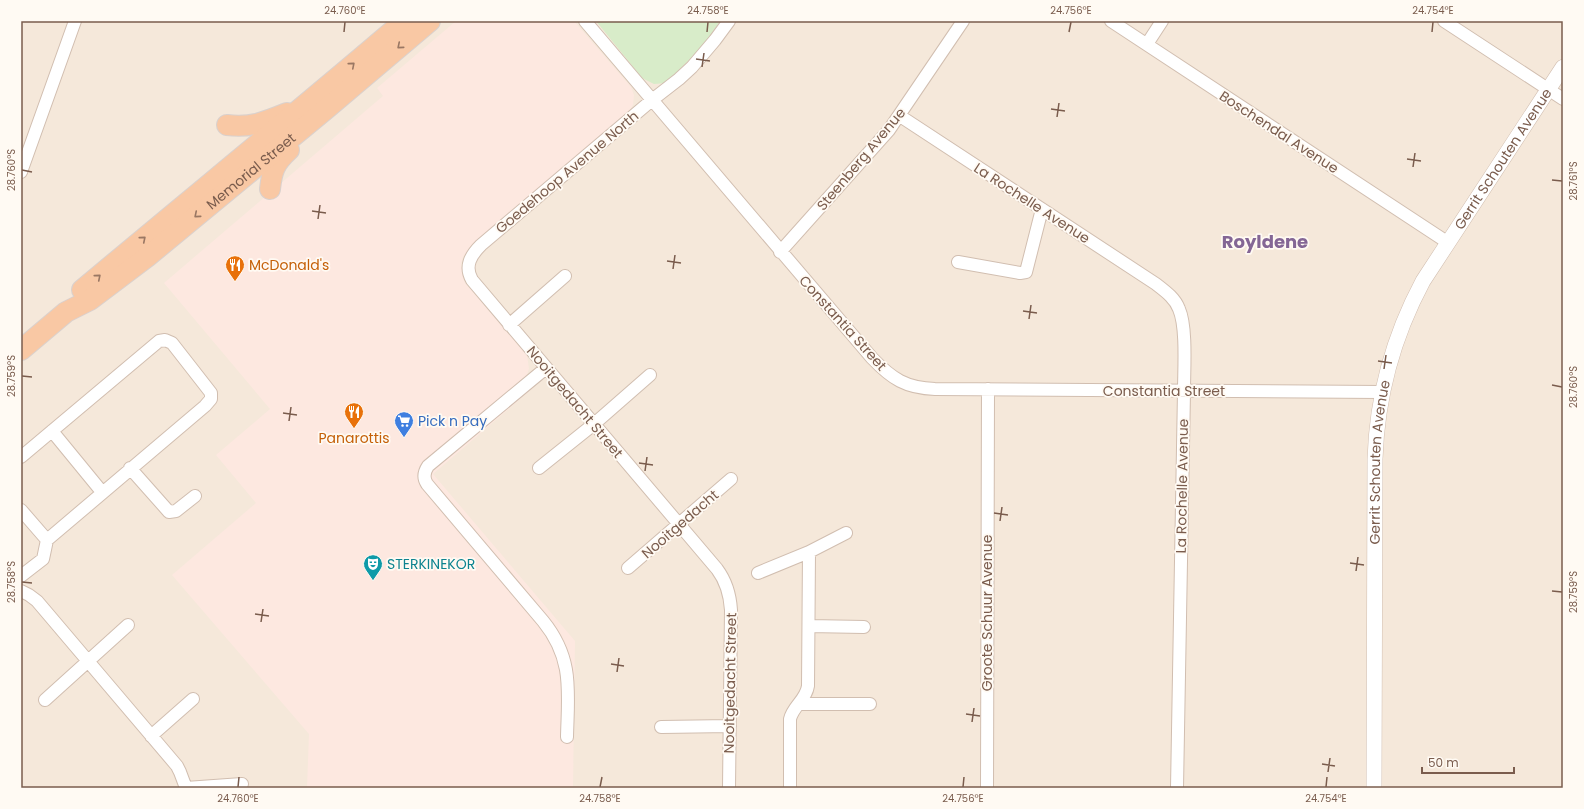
<svg xmlns="http://www.w3.org/2000/svg" width="1584" height="809" viewBox="0 0 1584 809" font-family="Poppins,sans-serif">
	<style>
		.residential { fill: #f5e8da }
		.commercial { fill: #fde8e0 }
		.green { fill: #d8ecc9 }
		.lines { fill: none; stroke-linecap: round; stroke-linejoin: round }
		.minor-casing { stroke: #d1beb0; stroke-width: 14 }
		.tertiary-casing { stroke: #d1beb0; stroke-width: 16 }
		.trunk-casing { stroke: #dad1cd; stroke-width: 22 }
		.minor { stroke: #fff; stroke-width: 12 }
		.tertiary { stroke: #fff; stroke-width: 15 }
		.trunk { stroke: #f9c8a4; stroke-width: 20 }
		.oneway { stroke: #9a7763 }
		.ticks { fill: none; stroke: #7a5c4d; stroke-width: 1.5 }
		.labels { text-anchor: middle; dominant-baseline: central; stroke-width: 3.5; stroke-linejoin: round; paint-order: stroke }
		.street-label { font-size: 14px; fill: #7a5c4d; stroke: #fffaf3 }
		.food-label { font-size: 14px; fill: #c56008; stroke: #fffaf3; text-anchor: start }
		.shop-label { font-size: 14px; fill: #366cbe; stroke: #fffaf3; text-anchor: start }
		.culture-label { font-size: 14px; fill: #0d838f; stroke: #fffaf3; text-anchor: start }
		.district-label { font-size: 18px; font-weight: bold; fill: #846695; stroke: #fffaf3 }
		.neatline { fill: none; stroke: #7a5c4d; stroke-width: 1.5 }
		.ticks-label { font-size: 10px; text-anchor: middle; fill: #7a5c4d }
	</style>
	<rect width="100%" height="100%" fill="#fdf6ec"/>
	<path class="residential" d="M21,21H1563V788H21Z"/>
	<path class="commercial" d="M456,21H574L631,87L634,95L633,105L629,111L482,236L468,250L463,257L461,264L463,277L465,283L527,355L529,369L526,377L534,387L433,474L575,641L573,788H307L309,734L172,575L256,503L216,455L270,409L164,283L383,96L377,88Z"/>
	<path class="green" d="M596,21H720L706,43L666,83L654,84L642,78Z"/>
	<g class="lines">
		<defs>
			<path id="minor" d="M585,21L872,358C892,379 906,388 935,389L1382,392
				M1111,21L1447,242
				M1444,21L1563,99
				M1147,44L1162,21
				M900,116L1156,284C1165,291 1175,298 1179,309C1187,327 1184,370 1184,391L1177,788
				M21,172L75,21
				M780,252L889,130L963,21
				M958,262L1020,273L1026,272L1042,209
				M509,325L565,276
				M546,368L428,466C424,472 423,478 427,484L543,621C574,659 568,692 567,737
				M52,431L102,492
				M21,457L159,341L165,340L172,343L211,393V399L205,406L47,540L43,559L21,576
				M130,468L169,512L176,511L195,496
				M539,468L594,424L650,375
				M21,510L47,540
				M628,568L731,479
				M758,573L809,552L846,533
				M21,591L29,595L37,601L177,766L180,772L186,788
				M809,626L864,627
				M45,700L128,625
				M799,704H870
				M661,727L730,726
				M151,736L193,699
				M186,788L242,784
				M729,788L731,610C730,594 726,581 717,569L472,280C464,266 471,255 481,245L652,100L679,79L692,67L715,40L729,21
				M790,788V719C793,706 806,700 808,686L809,552
				M987,788L988,389"/>
			<g id="tertiary">
				<path id="s1" d="M1374,788L1375,459C1377,396 1393,337 1423,281L1563,67"/>
			</g>
			<g id="trunk">
				<path d="M227,125C251,128 265,122 287,113"/>
				<path d="M270,189C272,170 275,163 289,150"/>
				<path d="M82,290C189,200 298,112 404,21"/>
				<path id="s2" d="M21,350L66,312L90,300L147,257L325,110L430,21"/>
			</g>
		</defs>
		<use href="#minor" class="minor-casing"/>
		<use href="#tertiary" class="tertiary-casing"/>
		<use href="#trunk" class="trunk-casing"/>
		<use href="#minor" class="minor"/>
		<use href="#tertiary" class="tertiary"/>
		<use href="#trunk" class="trunk"/>
	</g>
	<defs><path id="oneway-chevron" d="M-2-3.5L2.5 0L-2 3.5" fill="none" stroke-width="1.6" stroke-linecap="round" stroke-linejoin="round"/></defs>
	<g class="oneway">
		<use href="#oneway-chevron" transform="translate(400 46) rotate(140)"/>
		<use href="#oneway-chevron" transform="translate(352 65) rotate(-41)"/>
		<use href="#oneway-chevron" transform="translate(197 215) rotate(140)"/>
		<use href="#oneway-chevron" transform="translate(143 239) rotate(-40)"/>
		<use href="#oneway-chevron" transform="translate(98 277) rotate(-40)"/>
	</g>
	<path class="ticks" d="M344,32L345,22M707,32L708,22M1069,32L1071,22M1432,32L1433,22M696,59L710,61M702,67L704,53M1051,109L1065,111M1057,117L1059,103M1407,159L1421,161M1413,167L1415,153M22,170L32,172M1552,180L1562,181M312,211L326,213M318,219L320,205M667,261L681,263M673,269L675,255M1023,311L1037,313M1029,319L1031,305M1378,361L1392,363M1384,369L1386,355M22,376L32,377M1552,385L1562,387M283,413L297,415M289,421L291,407M639,463L653,465M645,471L647,457M994,513L1008,515M1000,521L1002,507M1350,563L1364,565M1356,571L1358,557M22,582L32,583M1552,591L1562,592M255,614L269,616M261,622L263,609M611,664L624,666M617,672L619,658M966,714L980,716M972,722L974,708M1322,764L1335,766M1328,772L1330,758M238,787L239,777M600,787L602,777M963,787L964,777M1326,787L1327,777"/>
	<defs>
		<symbol id="restaurant-pin" viewBox="-11 -11 22 30"><path d="M0 17L-7.5 6A9.5 9.5 0 1 1 7.5 6Z" fill="#e8710a" stroke="#fffaf3"/><path d="M-5-6h1v4h1v-4h1v4h1v-4h1v5L-1.5 .5V6h-2V.5L-5-1ZM5-6V6H3V1.5H1.5Q1.5-4 5-6Z" fill="#fff"/></symbol>
		<symbol id="supermarket-pin" viewBox="-11 -11 22 30"><path d="M0 17L-7.5 6A9.5 9.5 0 1 1 7.5 6Z" fill="#3f7fe0" stroke="#fffaf3"/><path d="M-6-5.5h2.5l.6 2H6L4.5 2H-2.5L-4.4-4H-6ZM-1.5 3.2a1.3 1.3 0 1 0 .1 0ZM3 3.2a1.3 1.3 0 1 0 .1 0Z" fill="#fff"/></symbol>
		<symbol id="theatre-pin" viewBox="-11 -11 22 30"><path d="M0 17L-7.5 6A9.5 9.5 0 1 1 7.5 6Z" fill="#0f9aa8" stroke="#fffaf3"/><path d="M-5-5.5Q0-4 5-5.5V0Q5 5 0 6Q-5 5-5 0ZM-3.3-2.5H-1v1.5H-3.3ZM1-2.5H3.3v1.5H1ZM-2.8 1Q0 5.5 2.8 1Z" fill="#fff"/></symbol>
	</defs>
	<g fill-rule="evenodd">
		<use href="#restaurant-pin" x="224" y="254" width="22" height="30"/>
		<use href="#restaurant-pin" x="343" y="401" width="22" height="30"/>
		<use href="#supermarket-pin" x="393" y="410" width="22" height="30"/>
		<use href="#theatre-pin" x="362" y="553" width="22" height="30"/>
	</g>
	<g class="labels">
		<g class="street-label">
			<text transform="translate(1279 132) rotate(33)">Boschendal Avenue</text>
			<text stroke="none"><textPath href="#s1" startOffset="661">Gerrit Schouten Avenue</textPath></text>
			<text transform="translate(861 159) rotate(-50)">Steenberg Avenue</text>
			<text stroke="none"><textPath href="#s2" startOffset="292">Memorial Street</textPath></text>
			<text transform="translate(567 172) rotate(-40)">Goedehoop Avenue North</text>
			<text transform="translate(1032 203) rotate(33)">La Rochelle Avenue</text>
			<text transform="translate(843 323) rotate(48)">Constantia Street</text>
			<text x="1164" y="391">Constantia Street</text>
			<text transform="translate(575 402) rotate(50)">Nooitgedacht Street</text>
			<text stroke="none"><textPath href="#s1" startOffset="326">Gerrit Schouten Avenue</textPath></text>
			<text transform="translate(1182 486) rotate(-89)">La Rochelle Avenue</text>
			<text transform="translate(680 524) rotate(-41)">Nooitgedacht</text>
			<text transform="translate(987 613) rotate(-90)">Groote Schuur Avenue</text>
			<text transform="translate(730 683) rotate(-89)">Nooitgedacht Street</text>
		</g>
		<g class="food-label">
			<text x="249" y="265">McDonald's</text>
			<text x="354" y="438" text-anchor="middle">Panarottis</text>
		</g>
		<g class="shop-label">
			<text x="418" y="421">Pick n Pay</text>
		</g>
		<g class="culture-label">
			<text x="387" y="564">STERKINEKOR</text>
		</g>
		<g class="district-label">
			<text x="1265" y="241">Royldene</text>
		</g>
	</g>
	<rect width="1584" height="809" fill="none" stroke="#fffaf3" stroke-width="44"/>
	<path d="M1422 767v6h92v-6" fill="none" stroke="#7a5c4d" stroke-width="2"/>
	<text x="1428" y="767" font-size="12" fill="#7a5c4d" stroke="#fffaf3" stroke-width="3" paint-order="stroke">50 m</text>
	<rect x="22" y="22" width="1540" height="765" class="neatline"/>
	<g class="ticks-label">
		<text x="345" y="14">24.760°E</text>
		<text x="708" y="14">24.758°E</text>
		<text x="1071" y="14">24.756°E</text>
		<text x="1433" y="14">24.754°E</text>
		<text transform="translate(11 170) rotate(-90)" y="4">28.760°S</text>
		<text transform="translate(1573 181) rotate(-90)" y="4">28.761°S</text>
		<text transform="translate(11 376) rotate(-90)" y="4">28.759°S</text>
		<text transform="translate(1573 387) rotate(-90)" y="4">28.760°S</text>
		<text transform="translate(11 582) rotate(-90)" y="4">28.758°S</text>
		<text transform="translate(1573 592) rotate(-90)" y="4">28.759°S</text>
		<text x="238" y="802">24.760°E</text>
		<text x="600" y="802">24.758°E</text>
		<text x="963" y="802">24.756°E</text>
		<text x="1326" y="802">24.754°E</text>
	</g>
</svg>
